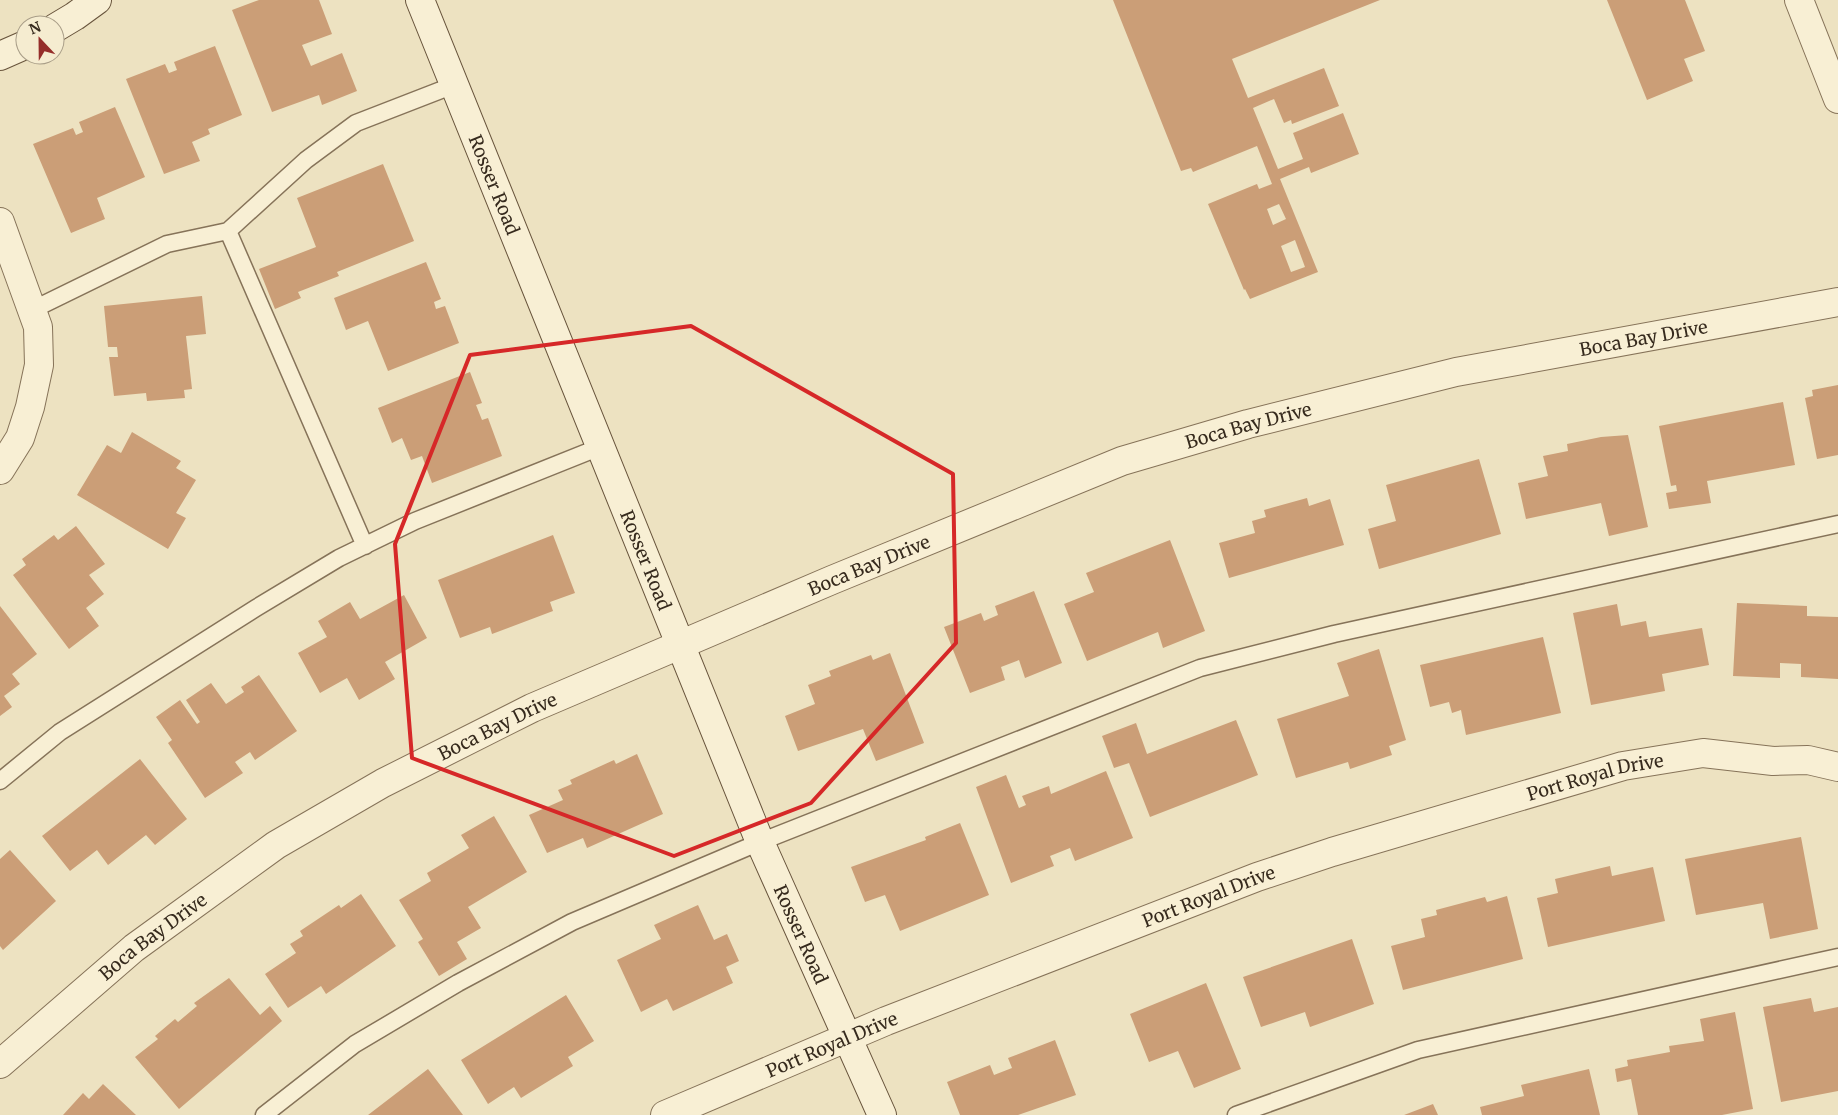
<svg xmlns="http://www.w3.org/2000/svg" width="1838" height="1115" viewBox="0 0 1838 1115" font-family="Merriweather,serif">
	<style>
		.building { fill: #cb9e77; fill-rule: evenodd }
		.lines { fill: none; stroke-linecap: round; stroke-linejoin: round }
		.lane-casing { stroke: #867359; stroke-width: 19 }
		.street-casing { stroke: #867359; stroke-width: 30 }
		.secondary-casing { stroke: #68543c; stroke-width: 30 }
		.lane { stroke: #f8efd4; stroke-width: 16 }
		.street { stroke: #f8efd4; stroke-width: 28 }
		.secondary { stroke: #f8efd4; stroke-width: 28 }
		.marked { fill: none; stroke: #d62828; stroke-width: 4; stroke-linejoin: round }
		.labels { text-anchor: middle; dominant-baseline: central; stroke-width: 4; stroke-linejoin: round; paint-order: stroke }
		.street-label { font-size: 18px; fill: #362a1d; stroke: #f5ecd0 }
	</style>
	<rect width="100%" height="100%" fill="#ede2c1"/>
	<path class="building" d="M259,0H319L332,34L302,45L311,66L342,53L357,91L322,105L319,95L272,112L232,10Z
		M1113,0H1380L1232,59L1248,98L1324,68L1339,106L1292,124L1291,120L1284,123L1274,99L1253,108L1278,169L1303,159L1293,133L1343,113L1359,154L1311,173L1309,167L1280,179L1318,272L1250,299L1245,289L1244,290L1208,204L1257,184L1259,189L1272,184L1257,146L1193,172L1191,168L1181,171ZM1279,204L1286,219L1273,225L1267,209ZM1295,240L1305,267L1291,272L1281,246Z
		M1607,0H1685L1705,51L1684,59L1693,81L1647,100Z
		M215,46L242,115L208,129L210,134L192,142L200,161L164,174L126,79L165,64L169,73L177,70L174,62Z
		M115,107L145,177L97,198L105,219L71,233L33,144L73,128L76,135L83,132L79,122Z
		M383,164L414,241L337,272L339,276L298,292L301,298L275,309L259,269L316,247L297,198Z
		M426,262L441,299L434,302L436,309L445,306L459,343L388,371L368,321L346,330L334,298Z
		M202,296L206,334L186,336L192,389L184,390L185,398L147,401L146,393L114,396L109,357H118L117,347H108L104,306Z
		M470,372L482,403L476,405L482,420L488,418L502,456L432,483L422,456L411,460L402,438L392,443L378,408Z
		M1838,385V455L1817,459L1805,398L1813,396L1812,390Z
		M1783,402L1795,465L1707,481L1711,503L1669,509L1666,493L1677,491L1676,485L1671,486L1659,426Z
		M132,432L181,461L176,468L196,480L176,513L186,518L168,549L77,495L107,445L121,453Z
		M1628,435L1648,527L1609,536L1601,503L1526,519L1518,483L1548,476L1543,456L1568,451L1567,444L1601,437Z
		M1479,459L1501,534L1379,569L1368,529L1396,521L1386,485Z
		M1307,498L1309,506L1330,499L1344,545L1229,578L1219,543L1255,533L1252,521L1266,517L1264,510Z
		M76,526L105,564L89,575L104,594L86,608L99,626L69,649L13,575L26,565L22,559L54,535L58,540Z
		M553,535L575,593L550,602L553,611L492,634L490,627L460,638L438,580Z
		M1170,540L1205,631L1163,648L1158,632L1087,661L1064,604L1094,592L1086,573Z
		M1034,591L1062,663L1025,678L1019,660L1001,667L1005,680L970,693L944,627L981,613L984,621L998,615L995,606Z
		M404,595L427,638L385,662L395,679L359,700L347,678L320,693L298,653L327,637L318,621L350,602L360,619Z
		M1737,603L1807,606V616L1838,617V679L1801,677V664L1780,663V678L1733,676Z
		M1617,604L1621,626L1646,621L1649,637L1702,628L1709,665L1662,674L1665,691L1591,705L1573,613Z
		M0,606L37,654L12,674L20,684L4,696L12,707L0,716Z
		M1543,637L1561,713L1466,735L1461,710L1452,713L1449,702L1430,707L1420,665Z
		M1379,649L1406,740L1389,746L1392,755L1350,769L1348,762L1296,778L1277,719L1349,696L1337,663Z
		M890,653L924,743L876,761L863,729L798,751L785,716L815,704L808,685L831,676L829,671L871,655L873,660Z
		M259,675L297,731L255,760L250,752L235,762L243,773L205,798L168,743L172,740L156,717L180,700L197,724L200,722L186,700L211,683L226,704L244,692L241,687Z
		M1236,720L1258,775L1150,817L1129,763L1114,768L1102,736L1136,723L1147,754Z
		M637,754L663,814L587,848L583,838L547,853L529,815L563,800L558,790L572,784L570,780L614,760L616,764Z
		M140,759L187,819L155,845L146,835L108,865L97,850L70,871L42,836Z
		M1106,771L1133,838L1075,861L1070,848L1050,856L1054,866L1011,883L976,787L1006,775L1019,808L1026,805L1022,796L1049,786L1051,794Z
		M494,816L527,872L468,907L481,928L457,942L467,959L439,976L418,942L423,939L399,900L431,881L427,873L469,848L461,835Z
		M960,823L989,895L900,931L885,895L865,902L851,867L926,840L925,837Z
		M1801,837L1818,929L1770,939L1763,903L1696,915L1685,859Z
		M10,850L56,901L3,950L0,946V859Z
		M1610,866L1612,876L1653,867L1665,921L1548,947L1537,898L1558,893L1555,879Z
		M361,894L396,946L326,994L321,986L288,1008L265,974L296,953L290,944L303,936L300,931L339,905L341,908Z
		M1507,896L1523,959L1403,990L1391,946L1425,937L1421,919L1437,915L1436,910L1485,897L1487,902Z
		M698,905L714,940L727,934L739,961L726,967L733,983L673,1011L667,999L641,1012L617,960L661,939L654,925Z
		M1352,939L1374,1004L1310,1027L1305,1012L1261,1027L1243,977Z
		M229,978L260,1015L270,1006L282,1021L179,1109L135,1057L158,1039L155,1036L175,1019L178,1022L197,1006L194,1003Z
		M1206,983L1241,1069L1194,1088L1178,1051L1149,1062L1130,1014Z
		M566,995L594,1041L568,1057L573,1066L521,1098L514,1087L488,1104L461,1060Z
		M1811,998L1814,1012L1838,1007V1091L1781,1102L1763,1007Z
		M1735,1012L1753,1109L1722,1115H1638L1631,1079L1617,1082L1615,1069L1628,1066L1627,1060L1670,1052L1669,1046L1704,1041L1700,1019Z
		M1055,1040L1076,1095L1018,1115H960L947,1082L990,1065L994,1075L1012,1068L1008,1058Z
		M428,1069L463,1115H368Z
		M1589,1069L1600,1115H1482L1480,1107L1524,1096L1521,1085Z
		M103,1084L136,1115H63L83,1093L89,1099Z
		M1433,1104L1438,1115H1404Z"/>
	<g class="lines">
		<defs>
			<path id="lane" d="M228,231L306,160L356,123L454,85
				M32,310L167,244L228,231L365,546
				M0,781L60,732L256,608L339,558L415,521L600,447
				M264,1115L355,1044L458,983L572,922L760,842L1200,668L1334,634L1838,524
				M1236,1115L1418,1050L1838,957"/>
			<g id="street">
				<path d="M1799,0L1838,99"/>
				<path d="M0,222L38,327L39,365L30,407L20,438L0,470"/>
				<path id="s1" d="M0,1064L134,948L276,845L383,783L532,708L832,580L1122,461L1248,424L1456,372L1838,302"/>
				<path id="s2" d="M665,1115L886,1021L1257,877L1332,852L1623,766L1703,753L1773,761L1808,760L1838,767"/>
			</g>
			<g id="secondary">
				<path id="s3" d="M420,0L760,842L882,1115"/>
				<path d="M55,28L75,16L97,0"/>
				<path d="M0,56L25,45"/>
			</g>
		</defs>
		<use href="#lane" class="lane-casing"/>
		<use href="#street" class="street-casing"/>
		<use href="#secondary" class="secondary-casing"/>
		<use href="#lane" class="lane"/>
		<use href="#street" class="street"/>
		<use href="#secondary" class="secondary"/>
	</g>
	<path class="marked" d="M691,326L953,474L956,643L811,803L674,856L412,758L395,544L470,355Z"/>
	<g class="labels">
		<g class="street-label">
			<text stroke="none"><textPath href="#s3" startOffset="199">Rosser Road</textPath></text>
			<text stroke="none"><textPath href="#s1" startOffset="1819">Boca Bay Drive</textPath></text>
			<text stroke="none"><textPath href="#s1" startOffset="1414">Boca Bay Drive</textPath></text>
			<text stroke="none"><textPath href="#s3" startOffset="604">Rosser Road</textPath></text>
			<text stroke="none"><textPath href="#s1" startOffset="1009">Boca Bay Drive</textPath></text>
			<text stroke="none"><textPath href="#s1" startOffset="604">Boca Bay Drive</textPath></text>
			<text stroke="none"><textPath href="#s2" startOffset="991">Port Royal Drive</textPath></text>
			<text stroke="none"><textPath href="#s2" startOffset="586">Port Royal Drive</textPath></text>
			<text stroke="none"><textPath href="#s3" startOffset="1009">Rosser Road</textPath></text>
			<text stroke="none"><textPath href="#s1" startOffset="199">Boca Bay Drive</textPath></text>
			<text stroke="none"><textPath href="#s2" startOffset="181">Port Royal Drive</textPath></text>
		</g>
	</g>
	<g transform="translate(40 40) rotate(338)"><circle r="24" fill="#f5ecd0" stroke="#a99e88"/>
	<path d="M0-4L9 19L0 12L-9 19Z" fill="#952d29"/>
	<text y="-8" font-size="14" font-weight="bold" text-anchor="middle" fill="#362a1d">N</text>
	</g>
</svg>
